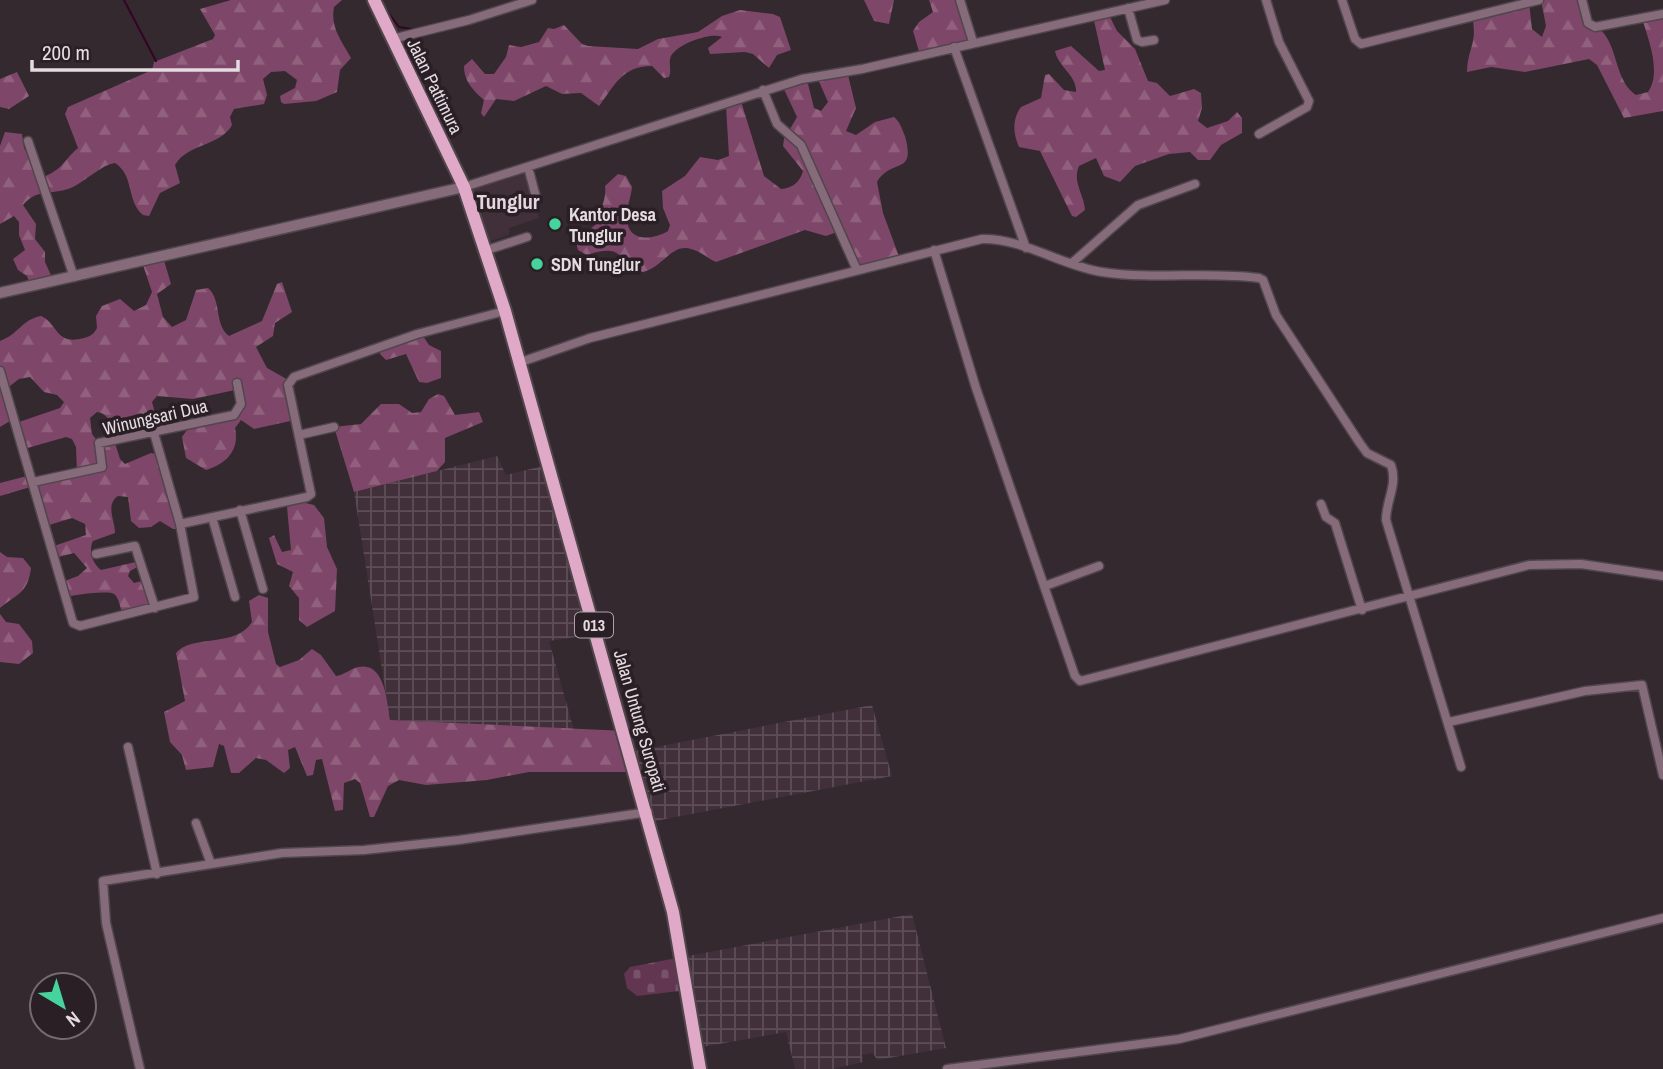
<svg xmlns="http://www.w3.org/2000/svg" width="1663" height="1069" viewBox="0 0 1663 1069" font-family="'Archivo Narrow',sans-serif">
	<style>
		.built { fill: #41303a }
		.industrial { fill: url(#industrial-grid) }
		.forest { fill: url(#forest-firs); fill-rule: evenodd }
		.cemetery { fill: url(#cemetery-stones) }
		.lines { fill: none; stroke-linecap: round; stroke-linejoin: round }
		.stream { stroke: #350325; stroke-width: 2 }
		.minor-casing { stroke: #50464b; stroke-width: 11 }
		.tertiary-casing { stroke: #50464b; stroke-width: 13 }
		.primary-casing { stroke: #50464b; stroke-width: 16 }
		.minor { stroke: #866b7a; stroke-width: 8 }
		.tertiary { stroke: #866b7a; stroke-width: 10 }
		.primary { stroke: #e0a9c8; stroke-width: 12 }
		.poi-dot { fill: #46d49e; stroke: #2a1f25; stroke-width: 2.5 }
		.labels { text-anchor: middle; dominant-baseline: central; stroke-width: 7; stroke-linejoin: round; paint-order: stroke }
		.shield { fill: #2a1f25; stroke: #aca3a8; stroke-width: 2 }
		.shield-label { font-size: 16px; font-weight: bold; fill: #e4dce0 }
		.street-label { font-size: 18px; fill: #e4dce0; stroke: #2a1f25 }
		.poi-label { font-size: 18px; font-weight: bold; fill: #e4dce0; stroke: #2a1f25; text-anchor: start }
		.quarter-label { font-size: 21px; font-weight: bold; fill: #e6d7df; stroke: #2a1f25 }
	</style>
	<defs>
		<pattern id="industrial-grid" width="8" height="8" patternUnits="userSpaceOnUse" patternTransform="scale(1.75)"><rect width="8" height="8" fill="#41303a"/><path d="M0 4h8M4 0v8" fill="none" stroke="#5c4d56"/></pattern>
		<pattern id="forest-firs" width="22" height="20" patternUnits="userSpaceOnUse" patternTransform="scale(1.75)"><rect width="22" height="20" fill="#7e4668"/><path d="M5 1l3.5 6h-7zM16 11l3.5 6h-7z" fill="#90607d"/></pattern>
		<pattern id="cemetery-stones" width="16" height="16" patternUnits="userSpaceOnUse" patternTransform="scale(1.75)"><rect width="16" height="16" fill="#623650"/><path d="M2 7V4a2 2 0 0 1 4 0v3zM10 15v-3a2 2 0 0 1 4 0v3z" fill="#785269"/></pattern>
	</defs>
	<rect width="100%" height="100%" fill="#34292f"/>
	<path class="built" d="M528,167L538,200L534,201L539,218L509,228V235L484,243L464,187Z"/>
	<path class="industrial" d="M497,456L506,475L547,465L596,634L549,641L574,730L390,720L354,492Z
		M872,705L892,776L655,821L648,812L630,752Z
		M912,914L946,1048L877,1060L873,1053L862,1055L863,1062L833,1069H795L786,1032L697,1048L682,957Z"/>
	<path class="forest" d="M231,0H342L334,7C330,28 342,41 351,58L340,70L337,92L316,101L284,104L281,102L280,96L295,88L297,80L285,71L271,72L263,79L267,95L264,104L234,109L230,117L232,125C221,146 188,143 175,165L180,183L160,193L149,216L143,215C126,201 135,176 115,163C101,165 87,180 73,187C54,196 38,187 23,205L36,224L35,239L45,252V262L54,282L31,287L27,276L18,270L13,259L25,250L19,235V222L14,216L0,224V146L5,132L22,134L24,148L41,178C65,168 60,164 78,148L65,114L68,107L152,70L154,62L213,39L215,35L200,9Z
		M864,0H894L889,24L874,21Z
		M929,0H960L973,42L920,55L913,31L919,22L933,12Z
		M1541,0H1582L1588,23C1621,33 1610,77 1636,95L1648,92C1662,72 1648,39 1642,18L1663,14V111L1624,118L1597,65L1589,59L1525,72L1491,67L1467,72C1468,46 1478,44 1472,16L1529,2L1532,29L1542,37L1546,26Z
		M740,10L773,14L780,17L791,50L777,55L769,68L753,54L745,52L710,54L708,48L722,37C710,32 678,44 671,56C668,62 672,70 669,77L664,78L652,66C621,66 614,87 599,106L581,93L562,94L546,86L514,101L496,99L484,117L481,113L484,100C474,91 464,82 464,66L472,59L485,74H494L506,57L509,45L521,47L539,42L548,28L554,29L564,25L582,44L588,46L638,49L658,39L698,32L722,16Z
		M1108,13L1117,31L1135,49L1148,81L1157,83L1170,96L1194,89L1201,93L1202,108L1198,121L1207,128L1228,121L1237,112L1242,118V133L1221,145L1210,160H1198L1190,152L1169,154L1135,166L1120,182L1104,176L1096,158L1079,166C1072,182 1084,194 1085,210L1076,217L1072,216L1040,151L1019,147C1013,134 1012,119 1021,107L1041,98L1045,75L1049,74L1064,90L1076,92C1077,75 1058,67 1055,51L1071,46L1099,71L1105,70L1093,16Z
		M847,71L856,108L846,131L856,135L875,122L894,117C900,122 902,129 905,136C916,177 892,157 877,182L883,213L900,259L857,270L837,232L826,236L805,230L716,262C707,258 700,251 691,249C672,243 662,268 643,272C615,266 629,241 587,255L578,250L576,242L596,224C599,212 607,199 605,186L618,174L626,176L632,187C631,197 627,206 627,216C626,242 651,241 668,231L670,225L663,208L662,191L685,176L700,157L718,160L729,156L726,106L740,98L764,176L781,189C793,188 800,182 803,171L783,146L784,139L797,117L782,85L802,79L808,84L814,108L821,111L828,102L817,77Z
		M17,72L29,96L9,109L0,107V79Z
		M163,257L171,284L157,294L163,317L172,327L186,320L196,290L208,288C222,300 214,325 229,336L262,321L277,284L282,282L292,312L275,323L273,336L256,347L267,368L290,381L295,420L254,429L241,420L235,428C240,450 226,464 206,470L186,458L182,437L189,427L239,409L235,390L193,399L157,396L152,402L159,427L114,440L120,459L125,464L151,453L160,455L180,529H173L160,521L151,527L139,528L131,521L128,497L118,496C105,505 115,520 115,533L93,541C88,551 93,564 101,570L140,561L141,565L130,571L128,576L134,583L146,580L155,608L123,616C121,611 119,597 114,594C108,590 74,595 66,597L62,582L78,576L87,568L74,553L55,558L51,547L86,535L85,524L72,518L46,526L34,486L0,496V483L31,475L33,481L77,472L76,447L72,439L66,437L24,449L16,423L60,408L64,402L57,395L44,392L30,377L19,379L6,389L15,418L0,427V341C19,334 21,320 41,316C58,323 55,346 84,338C91,336 94,334 97,328L96,316L102,306L120,299L134,311L146,305L152,292L142,262ZM97,412C111,414 112,428 113,439L99,443L92,434L90,418Z
		M421,333L429,345L441,351V378L427,383L419,382L406,354L386,360L380,354V347Z
		M438,394L444,396L455,415L479,412L483,422L445,438V462L437,471L354,492L334,427L361,424L381,404H399L412,413L421,412L429,399Z
		M301,502L314,505L324,518L327,547L337,569L335,611L307,627L299,620V598L289,586L293,572L277,564L269,538L274,535L282,552L291,550L287,507Z
		M0,552L7,557L23,558L31,568C28,593 17,594 0,608Z
		M259,595L268,598V632L276,664L280,667L299,660L312,649L321,655L336,676C344,675 350,669 358,667C385,661 387,702 390,720L625,731L636,772H529L487,780L426,785L399,780L388,786L374,817H370L360,783L355,779L344,783L343,810L335,811L322,759L316,760L313,775L307,776L295,747L288,750L290,768L284,773L266,760L256,758L239,773H231L224,746L219,744L213,767L186,770L182,755L170,742L164,712L185,701L176,653C192,634 236,648 252,622L249,601Z
		M0,614L6,622L19,624L32,641L33,653L19,664L0,662Z"/>
	<path class="cemetery" d="M682,957L688,990L637,996L627,988L624,974L630,967Z"/>
	<g class="lines">
		<path class="stream" d="M124,0L156,61
			M384,7L399,27L412,29"/>
		<defs>
			<path id="minor" d="M960,0L973,42
				M1342,0L1355,39L1361,44L1539,0
				M1582,0L1588,23L1595,27L1663,14
				M1128,8L1137,40L1142,42L1154,40
				M392,39L469,20L532,0
				M954,47L1026,248
				M763,90L777,124L801,145L857,270
				M1259,134L1307,107L1309,101L1279,42L1266,0
				M28,141L74,277
				M528,167L536,197
				M464,187L802,79L862,69L1165,0
				M487,250L527,237
				M934,250L976,388L1075,676L1080,681L1529,565L1581,564L1663,576
				M1072,263L1138,205L1195,184
				M518,363L590,338L982,239C1023,238 1062,266 1102,272C1154,280 1207,271 1259,278L1263,280L1276,315L1359,442L1367,453L1391,465C1398,485 1386,500 1386,520L1461,767
				M0,371L73,623L80,626L194,597L180,524L307,497L311,494L288,385L294,377L417,334L505,311
				M154,433L180,524
				M299,435L334,427
				M33,482L102,467L99,443L234,415L241,404L237,383
				M1321,504L1326,517L1335,523L1362,610
				M240,510L263,589
				M212,517L235,597
				M96,554L135,546L155,608
				M1045,586L1099,566
				M1449,722L1585,691L1642,685L1663,775
				M128,747L157,874
				M196,823L211,864
				M140,1069L106,923L103,881L282,853L364,850L459,840L648,812
				M947,1069L1179,1039L1663,918"/>
			<path id="tertiary" d="M0,293L464,187"/>
			<path id="primary" d="M374,0L464,187L505,311L673,912L700,1069"/>
		</defs>
		<use href="#minor" class="minor-casing"/>
		<use href="#tertiary" class="tertiary-casing"/>
		<use href="#primary" class="primary-casing"/>
		<use href="#minor" class="minor"/>
		<use href="#tertiary" class="tertiary"/>
		<use href="#primary" class="primary"/>
	</g>
	<g class="poi-dot">
		<circle cx="555" cy="224" r="7"/>
		<circle cx="537" cy="264" r="7"/>
	</g>
	<g class="labels">
		<rect class="shield" x="575" y="612.5" width="38" height="25" rx="5"/>
		<g class="shield-label">
			<text x="594" y="625">013</text>
		</g>
		<g class="street-label">
			<text transform="translate(435 86) rotate(64)">Jalan Pattimura</text>
			<text transform="translate(155 417) rotate(-13)">Winungsari Dua</text>
			<text transform="translate(640 721) rotate(74)">Jalan Untung Suropati</text>
		</g>
		<g class="poi-label">
			<text x="569" y="214">Kantor Desa<tspan x="569" dy="21">Tunglur</tspan></text>
			<text x="551" y="264">SDN Tunglur</text>
		</g>
		<g class="quarter-label">
			<text x="508" y="201">Tunglur</text>
		</g>
	</g>
	<g transform="translate(63 1006) rotate(142)"><circle r="33" fill="#2a1f25" stroke="#746b70" stroke-width="2"/>
	<path d="M0-5L12 26L0 18L-12 26Z" fill="#46d49e"/>
	<text y="-10" font-size="19" font-weight="bold" text-anchor="middle" fill="#e4dce0">N</text>
	</g>
	<path d="M32 60v10h206v-10" fill="none" stroke="#e4dce0" stroke-width="3.5"/>
	<text x="42" y="60" font-size="21" fill="#e4dce0" stroke="#2a1f25" stroke-width="5" paint-order="stroke">200 m</text>
</svg>
